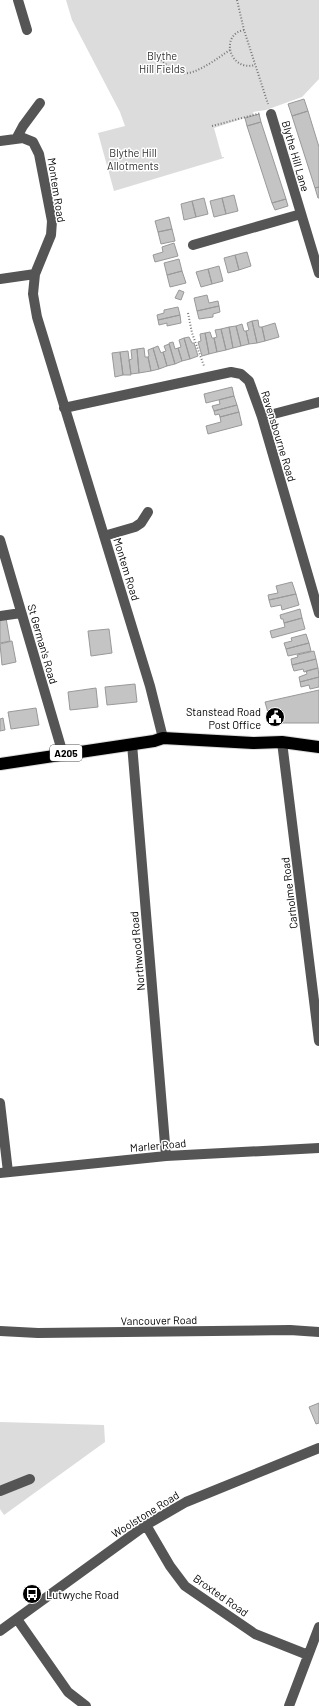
<svg xmlns="http://www.w3.org/2000/svg" width="319" height="1706" viewBox="0 0 319 1706" font-family="Barlow,sans-serif">
	<style>
		.green { fill: #dcdcdc }
		.building { fill: #c4c4c4; stroke: #999 }
		.lines { fill: none; stroke-linecap: round; stroke-linejoin: round }
		.highway-casing { stroke: #dbdbdb; stroke-width: 14 }
		.path { stroke: #777; stroke-width: 2; stroke-dasharray: 1 2; stroke-linecap: butt }
		.minor { stroke: #555; stroke-width: 10 }
		.highway { stroke: #000; stroke-width: 12 }
		.labels { text-anchor: middle; dominant-baseline: central; stroke-width: 3; stroke-linejoin: round; paint-order: stroke }
		.shield { fill: #fff; stroke: #4c4c4c; stroke-width: 1 }
		.shield-label { font-size: 10px; font-weight: bold; fill: #000 }
		.park-label { font-size: 11px; fill: #333; stroke: #fff }
		.street-label { font-size: 11px; fill: #000; stroke: #fff }
		.poi-label { font-size: 11px; fill: #000; stroke: #fff; text-anchor: end }
	</style>
	<rect width="100%" height="100%" fill="#fff"/>
	<path class="green" d="M66,0H319V79L302,97L266,110L253,112L254,115L214,128L222,157H224V158L114,191L98,133L125,126L120,112L72,20Z
		M0,1422L104,1425L105,1442L4,1515L0,1509Z"/>
	<path class="building" d="M304,99L308,111L292,116L288,104Z
		M308,111L319,147V187L315,188L292,116Z
		M259,114L261,122L247,126L245,118Z
		M261,122L286,199L272,203L247,126Z
		M319,187V198H318L315,188Z
		M234,195L238,211L226,214L222,198Z
		M204,198L208,214L196,217L192,201Z
		M222,198L226,214L214,217L210,201Z
		M286,199L288,206L275,210L272,203Z
		M192,201L196,217L184,220L181,204Z
		M169,217L172,229L158,232L155,221Z
		M172,229L175,241L161,244L158,232Z
		M174,243L178,256L155,262L153,255L163,252L162,247Z
		M247,252L251,266L239,270L235,255Z
		M235,255L239,270L228,273L224,258Z
		M179,259L182,271L167,275L164,263Z
		M219,266L223,281L212,284L208,269Z
		M208,269L212,284L201,287L196,272Z
		M182,271L186,283L170,287L167,275Z
		M179,290L184,292L181,300L175,298Z
		M207,295L209,303L218,301L219,306L197,311L194,298Z
		M219,306L220,312L213,314V317L199,319L197,311Z
		M178,307L180,315L158,320L157,315L164,313V310Z
		M180,315L181,323L167,326V323L159,325L158,320Z
		M258,320L259,327H262L265,341L257,343L252,321Z
		M252,321L257,343L249,344L246,331L249,330L247,323Z
		M275,323L279,337L265,341L262,327Z
		M242,324L244,331H246L249,344L241,346L236,326Z
		M236,326L241,346L233,348L229,327Z
		M229,327L233,348L226,350L221,329Z
		M221,329L226,350L217,352L214,338L217,337L215,330Z
		M210,332L212,338H214L217,352L209,354L205,333Z
		M205,333L209,354L202,356L198,342L201,341L200,334Z
		M189,337L192,343H194L198,356L190,359L184,338Z
		M184,338L190,359L182,361L178,348L181,347L179,340Z
		M173,342L175,349L178,348L182,361L175,364L169,343Z
		M169,344L175,364L167,366L163,352L166,351L164,346Z
		M158,346L161,353L163,352L167,366L159,369L153,348Z
		M144,348L145,357H148L151,371L139,373L137,349Z
		M153,348L159,369L151,371L148,357L149,356L148,350Z
		M137,349L139,373L131,374L129,360L132,359L131,350Z
		M128,351L131,375H123L120,352Z
		M120,352L123,375L115,377L112,353Z
		M232,387L234,396L206,403L204,394Z
		M234,396L237,405L214,411L212,406L220,404L219,400Z
		M237,405L239,412L220,417L219,414L215,415L214,411Z
		M239,412L242,425L208,434L206,426L221,422L220,417Z
		M292,582L296,594L269,600L268,595L278,593L276,586Z
		M296,594L299,605L282,610L281,605L271,607L269,600Z
		M300,609L302,618L284,623L283,619H281L280,615Z
		M6,618L10,641L0,643V620Z
		M302,618L305,629L272,638L270,631L285,627L284,623Z
		M109,629L112,653L91,656L88,631Z
		M306,634L309,643L286,649L284,643L292,641L291,638Z
		M12,641L16,662L2,665L0,644Z
		M309,643L311,651L288,656L286,649Z
		M314,651L316,659L292,665L291,659L298,657L297,655Z
		M316,659L318,668L304,672L303,669L294,671L292,665Z
		M318,668L319,677L300,682L299,677L307,674L306,671Z
		M319,677V687L310,689L309,685L301,687L300,682Z
		M135,684L137,702L107,705L105,687Z
		M96,688L98,707L70,710L68,692Z
		M319,690V723H271L265,702Z
		M36,708L39,725L11,729L8,712Z
		M3,718L5,730L0,731V719Z
		M319,1403V1423L316,1424L309,1407Z"/>
	<g class="lines">
		<defs>
			<path id="highway" d="M0,764L154,741L163,738L253,743L282,742L319,747"/>
		</defs>
		<use href="#highway" class="highway-casing"/>
		<path class="path" d="M237,0L244,30L268,104
			M244,30C219,35 230,72 255,65
			M161,60C167,66 174,71 182,73C195,76 219,57 230,50
			M212,126L261,113
			M188,313L192,333L204,366"/>
		<path class="minor" d="M18,0L27,30
			M271,114L319,273
			M16,139L23,126L40,103
			M0,141L23,138L33,142L39,154L52,221L51,235L35,274L33,294L37,317L150,686L163,738
			M193,245L301,214
			M0,279L35,274
			M64,408L231,372L241,374L249,381L262,417L319,613
			M262,417L319,402
			M104,536L135,527L141,523L148,512
			M0,540L63,754
			M0,616L21,613
			M282,742L319,1041
			M132,744L166,1156
			M0,1103L8,1172
			M0,1173L166,1156L319,1148
			M0,1331L38,1333L290,1330L319,1332
			M0,1491L30,1479
			M146,1525L170,1566L185,1586L255,1634L308,1655
			M17,1619L68,1692L86,1706
			M0,1631L146,1525L186,1502L319,1448
			M289,1706L319,1627"/>
		<use href="#highway" class="highway"/>
	</g>
	<defs>
		<symbol id="civic-disc" viewBox="-11 -11 22 22"><circle r="9.5" fill="#000" stroke="#fff"/><path d="M-.6-6.5H3V-4.5H.6V-3L4-1V1h2V6H-6V1h2V-1L-.6-3ZM-1.2 2.5V6h2.4V2.5Z" fill="#fff"/></symbol>
		<symbol id="bus-disc" viewBox="-11 -11 22 22"><circle r="9.5" fill="#000" stroke="#fff"/><path d="M-5-6H5V4H4V6H2V4H-2V6H-4V4H-5ZM-3.5-4V0h7V-4ZM-3.5 1.2v1.5H-2V1.2ZM2 1.2v1.5H3.5V1.2Z" fill="#fff"/></symbol>
	</defs>
	<g fill-rule="evenodd">
		<use href="#civic-disc" x="264" y="706" width="22" height="22"/>
		<use href="#bus-disc" x="21" y="1583" width="22" height="22"/>
	</g>
	<g class="labels">
		<rect class="shield" x="50" y="745" width="32" height="16" rx="3"/>
		<g class="shield-label">
			<text x="66" y="753">A205</text>
		</g>
		<g class="park-label">
			<text x="162" y="55">Blythe<tspan x="162" dy="13">Hill Fields</tspan></text>
			<text x="133" y="152">Blythe Hill<tspan x="133" dy="13">Allotments</tspan></text>
		</g>
		<g class="street-label">
			<text transform="translate(296 156) rotate(74)">Blythe Hill Lane</text>
			<text transform="translate(57 190) rotate(81)">Montem Road</text>
			<text transform="translate(279 436) rotate(73)">Ravensbourne Road</text>
			<text transform="translate(127 569) rotate(73)">Montem Road</text>
			<text transform="translate(43 644) rotate(74)">St German's Road</text>
			<text transform="translate(289 893) rotate(-97)">Carholme Road</text>
			<text transform="translate(137 951) rotate(-95)">Northwood Road</text>
			<text transform="translate(158 1145) rotate(-5)">Marler Road</text>
			<text transform="translate(159 1320) rotate(-1)">Vancouver Road</text>
			<text transform="translate(145 1514) rotate(-32)">Woolstone Road</text>
			<text transform="translate(221 1595) rotate(35)">Broxted Road</text>
		</g>
		<g class="poi-label">
			<text x="261" y="711">Stanstead Road<tspan x="261" dy="13">Post Office</tspan></text>
			<text x="46" y="1594" text-anchor="start">Lutwyche Road</text>
		</g>
	</g>
</svg>
